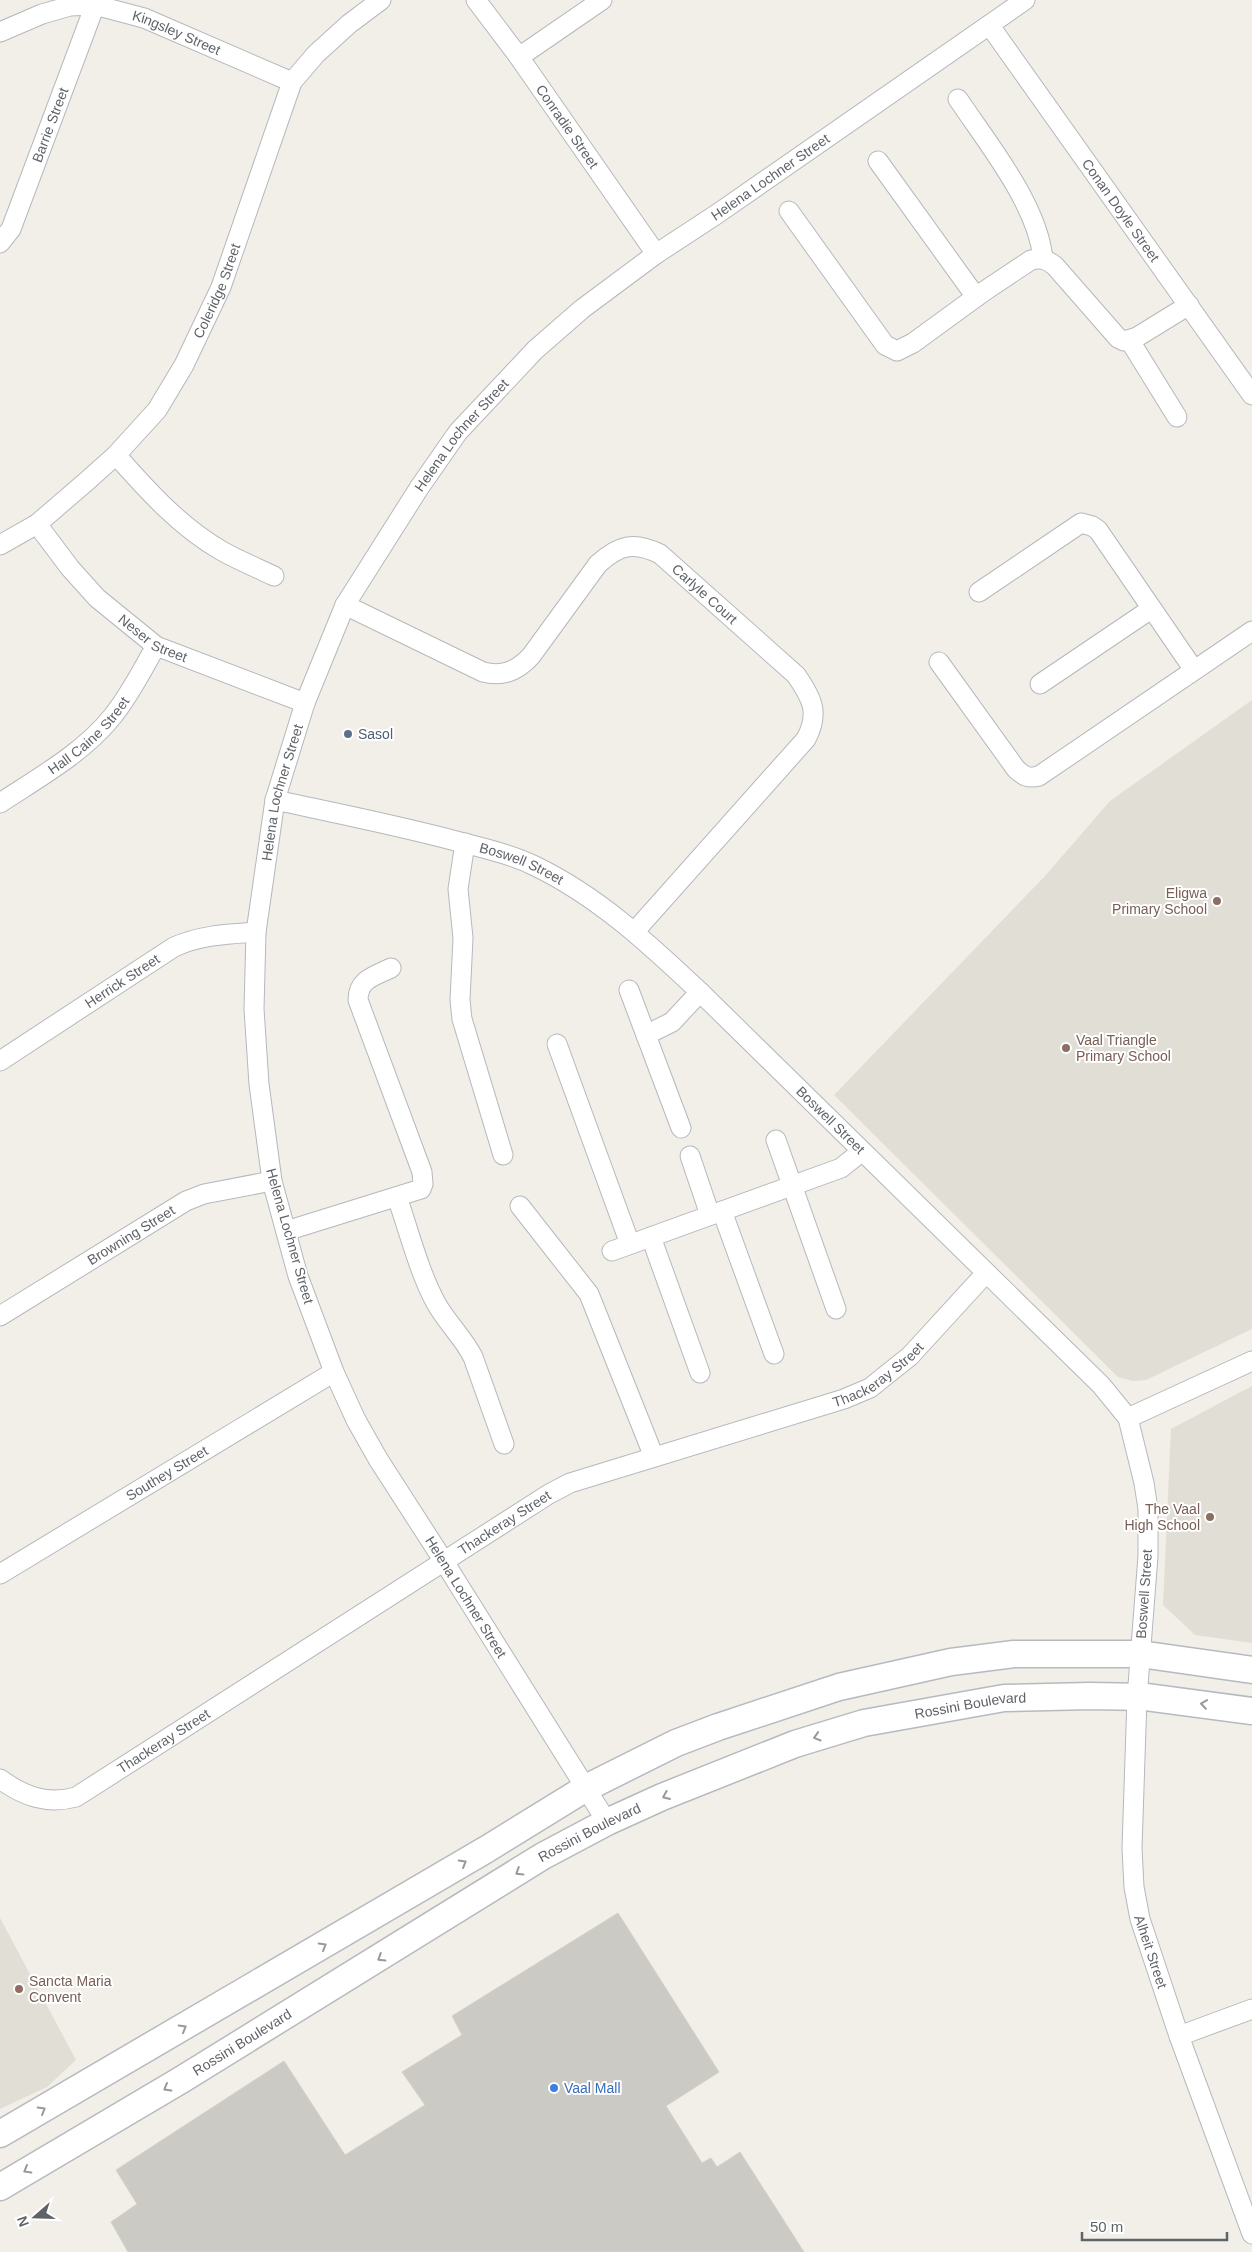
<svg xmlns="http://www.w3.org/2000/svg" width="1252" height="2252" viewBox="0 0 1252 2252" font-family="Arial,sans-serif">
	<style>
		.education { fill: #e1ded6 }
		.building { fill: #cccac5; stroke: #d6d1c6 }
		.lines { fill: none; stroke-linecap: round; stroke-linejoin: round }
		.street-casing { stroke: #b5b8bc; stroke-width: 21 }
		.secondary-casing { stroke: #b6babf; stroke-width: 29 }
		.street { stroke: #fff; stroke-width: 19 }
		.secondary { stroke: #fff; stroke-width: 26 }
		.oneway { stroke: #979a9d }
		.service-dot { fill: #5c6f8a; stroke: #fff; stroke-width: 2 }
		.education-dot { fill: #8d6e63; stroke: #fff; stroke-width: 2 }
		.shop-dot { fill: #3f7fe0; stroke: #fff; stroke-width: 2 }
		.labels { text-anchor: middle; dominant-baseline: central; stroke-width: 4; stroke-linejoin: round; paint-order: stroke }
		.street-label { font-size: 14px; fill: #5f6368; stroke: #fff }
		.service-label { font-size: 14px; fill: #4e5e75; stroke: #fff; text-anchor: start }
		.education-label { font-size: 14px; fill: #785e54; stroke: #fff; text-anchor: end }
		.shop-label { font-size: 14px; fill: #366cbe; stroke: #fff; text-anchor: start }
	</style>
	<rect width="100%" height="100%" fill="#f1efe8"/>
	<path class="education" d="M1252,700V1329L1146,1380L1133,1381L1118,1377L834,1095L1045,876L1110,801Z
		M1252,1386V1643L1195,1635L1163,1605L1171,1429Z
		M0,1918L76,2060L47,2087L0,2109Z"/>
	<path class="building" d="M618,1913L719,2072L666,2106L702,2163L711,2158L717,2167L740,2152L804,2252H128L111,2222L137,2204L116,2170L284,2061L345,2155L425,2105L402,2072L462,2035L452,2016Z"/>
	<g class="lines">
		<defs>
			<g id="street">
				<path id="s1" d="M476,0L519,57L656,254"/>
				<path id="s2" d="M990,26L1252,395"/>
				<path id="s3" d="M0,32L42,14L70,6L95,5L144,18L292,82"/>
				<path d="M519,57L602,0"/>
				<path d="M958,99C988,144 1038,205 1043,259"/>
				<path d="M878,161L976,297"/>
				<path d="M789,211L885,345L897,351L913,343L983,292L1031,260C1041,258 1047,259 1055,266L1118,338L1124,341L1137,337L1189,305"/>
				<path id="s4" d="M0,243L11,229L95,5"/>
				<path d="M1130,341L1177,417"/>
				<path d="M116,455C147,490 180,527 222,551C238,560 257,568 274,576"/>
				<path id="s5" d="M37,524L70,568L97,598L156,646L305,703"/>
				<path id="s6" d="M0,545L37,524L87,481L116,455L157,410L184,365L221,287L292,82L316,54L349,24L381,0"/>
				<path d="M979,592L1081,523L1092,526L1098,530L1194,670"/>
				<path id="s7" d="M345,605L483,672C503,677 517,671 531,656L598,564C619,545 634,541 660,554L796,675C812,698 820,713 806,739L635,931"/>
				<path d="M939,662L1016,769C1024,776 1028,779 1039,776L1252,631"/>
				<path d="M1040,684L1151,609"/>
				<path id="s8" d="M275,800C335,813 396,825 456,841C482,848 511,854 535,866C599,897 649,944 700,992L1101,1385L1128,1418L1144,1483L1148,1509V1556L1137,1698L1132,1848L1134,1887L1140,1919L1179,2036L1252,2234"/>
				<path id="s9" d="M0,803C38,778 83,753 112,717C130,695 142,670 156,646"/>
				<path d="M465,843L458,889L463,938L460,1000L462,1019L503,1155"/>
				<path d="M629,990L681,1128"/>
				<path d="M646,1035L672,1022L700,992"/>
				<path d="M557,1044L630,1244"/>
				<path id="s10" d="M0,1061L174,947C201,935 228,934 256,932"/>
				<path d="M776,1140L836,1309"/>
				<path d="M690,1156L710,1215"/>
				<path d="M397,1197C409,1231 419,1272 436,1303C447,1323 463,1337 473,1357L504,1444"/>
				<path d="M520,1206L589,1294L654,1457"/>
				<path d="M722,1211L774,1354"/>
				<path d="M286,1231L421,1189L423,1184L422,1172L358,1000C358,979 375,976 391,968"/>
				<path d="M651,1237L700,1373"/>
				<path d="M612,1251L841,1168L861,1152"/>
				<path id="s11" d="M0,1316L186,1201L204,1194L272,1181"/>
				<path d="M1128,1418L1252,1361"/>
				<path id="s12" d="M0,1574L334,1372"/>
				<path id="s13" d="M0,1779C23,1796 47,1805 76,1797L549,1494L570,1483L844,1399L870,1388L910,1356L986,1273"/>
				<path id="s14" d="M607,1822L443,1560L378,1459L356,1420L334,1372L298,1276L272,1181L259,1084L254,1009L256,932L275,800L305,703L345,605L419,488L458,432L535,350L582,309L656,254L717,214L1025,0"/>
				<path d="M1179,2036L1252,2009"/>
			</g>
			<g id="secondary">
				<path d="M0,2134L487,1849L586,1788L676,1743L718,1727L839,1687L951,1662L1014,1654H1140L1252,1670"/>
				<path id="s15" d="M0,2187L181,2080L543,1856L607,1822L662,1797L795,1744L864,1723L1004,1698L1090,1696L1146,1697L1252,1711"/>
			</g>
		</defs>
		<use href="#street" class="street-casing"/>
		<use href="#secondary" class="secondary-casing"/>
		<use href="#street" class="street"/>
		<use href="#secondary" class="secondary"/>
	</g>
	<defs><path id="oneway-chevron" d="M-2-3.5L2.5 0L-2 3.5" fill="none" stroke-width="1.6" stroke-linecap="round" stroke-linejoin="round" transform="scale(1.25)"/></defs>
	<g class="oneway">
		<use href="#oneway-chevron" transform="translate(1204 1704) rotate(-172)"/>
		<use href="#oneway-chevron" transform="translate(817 1737) rotate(163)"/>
		<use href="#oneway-chevron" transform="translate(666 1796) rotate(157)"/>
		<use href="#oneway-chevron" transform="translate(463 1863) rotate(-30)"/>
		<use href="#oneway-chevron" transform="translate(519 1872) rotate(148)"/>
		<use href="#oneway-chevron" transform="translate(323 1946) rotate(-30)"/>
		<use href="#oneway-chevron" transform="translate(381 1958) rotate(148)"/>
		<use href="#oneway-chevron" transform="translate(183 2028) rotate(-30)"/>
		<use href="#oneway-chevron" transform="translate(167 2088) rotate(150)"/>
		<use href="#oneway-chevron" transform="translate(42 2110) rotate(-30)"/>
		<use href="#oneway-chevron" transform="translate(27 2170) rotate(150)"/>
	</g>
	<circle class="service-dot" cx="348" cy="734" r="5"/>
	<g class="education-dot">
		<circle cx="1217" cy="901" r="5"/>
		<circle cx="1066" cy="1048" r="5"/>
		<circle cx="1210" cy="1517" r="5"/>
		<circle cx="19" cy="1989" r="5"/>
	</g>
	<circle class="shop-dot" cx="554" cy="2088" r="5"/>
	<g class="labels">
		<g class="street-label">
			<text stroke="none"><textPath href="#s3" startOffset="186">Kingsley Street</textPath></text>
			<text stroke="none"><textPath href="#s4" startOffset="129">Barrie Street</textPath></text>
			<text stroke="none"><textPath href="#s1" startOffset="156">Conradie Street</textPath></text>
			<text stroke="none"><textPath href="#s14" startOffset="1930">Helena Lochner Street</textPath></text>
			<text stroke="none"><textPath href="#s2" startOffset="226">Conan Doyle Street</textPath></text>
			<text stroke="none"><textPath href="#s6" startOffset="342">Coleridge Street</textPath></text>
			<text stroke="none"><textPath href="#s14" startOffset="1525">Helena Lochner Street</textPath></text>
			<text stroke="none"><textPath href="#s7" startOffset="449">Carlyle Court</textPath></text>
			<text stroke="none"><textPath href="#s5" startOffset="165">Neser Street</textPath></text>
			<text stroke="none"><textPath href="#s9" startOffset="112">Hall Caine Street</textPath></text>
			<text stroke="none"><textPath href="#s14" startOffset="1120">Helena Lochner Street</textPath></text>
			<text stroke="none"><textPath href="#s8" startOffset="255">Boswell Street</textPath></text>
			<text stroke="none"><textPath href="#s10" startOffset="146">Herrick Street</textPath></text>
			<text stroke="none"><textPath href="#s8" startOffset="660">Boswell Street</textPath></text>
			<text stroke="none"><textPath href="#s11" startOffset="154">Browning Street</textPath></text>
			<text transform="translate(290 1236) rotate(74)">Helena Lochner Street</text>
			<text stroke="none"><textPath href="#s13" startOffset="995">Thackeray Street</textPath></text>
			<text stroke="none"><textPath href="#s12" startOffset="195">Southey Street</textPath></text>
			<text stroke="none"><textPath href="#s13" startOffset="590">Thackeray Street</textPath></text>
			<text transform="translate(1144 1594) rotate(-86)">Boswell Street</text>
			<text transform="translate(466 1597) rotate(58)">Helena Lochner Street</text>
			<text stroke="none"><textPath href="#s15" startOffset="1092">Rossini Boulevard</textPath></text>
			<text stroke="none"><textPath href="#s13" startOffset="185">Thackeray Street</textPath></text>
			<text stroke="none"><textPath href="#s15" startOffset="688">Rossini Boulevard</textPath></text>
			<text stroke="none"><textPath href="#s8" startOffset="1620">Alheit Street</textPath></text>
			<text stroke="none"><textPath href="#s15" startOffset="282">Rossini Boulevard</textPath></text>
		</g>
		<g class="service-label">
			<text x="358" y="734">Sasol</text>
		</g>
		<g class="education-label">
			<text x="1207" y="893">Eligwa<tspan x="1207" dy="16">Primary School</tspan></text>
			<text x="1076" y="1040" text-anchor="start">Vaal Triangle<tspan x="1076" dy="16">Primary School</tspan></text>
			<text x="1200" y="1509">The Vaal<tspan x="1200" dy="16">High School</tspan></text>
			<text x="29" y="1981" text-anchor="start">Sancta Maria<tspan x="29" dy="16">Convent</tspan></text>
		</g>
		<g class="shop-label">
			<text x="564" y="2088">Vaal Mall</text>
		</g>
	</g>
	<g transform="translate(35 2217) rotate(250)" stroke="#ffffff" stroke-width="4" paint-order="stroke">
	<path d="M0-4L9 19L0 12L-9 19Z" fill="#5f6368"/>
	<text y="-8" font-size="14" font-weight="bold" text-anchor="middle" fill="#5f6368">N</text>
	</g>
	<path d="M1082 2232v8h145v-8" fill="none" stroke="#5f6368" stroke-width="2.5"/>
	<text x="1090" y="2232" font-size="15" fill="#5f6368" stroke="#ffffff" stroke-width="4" paint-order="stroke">50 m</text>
</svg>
